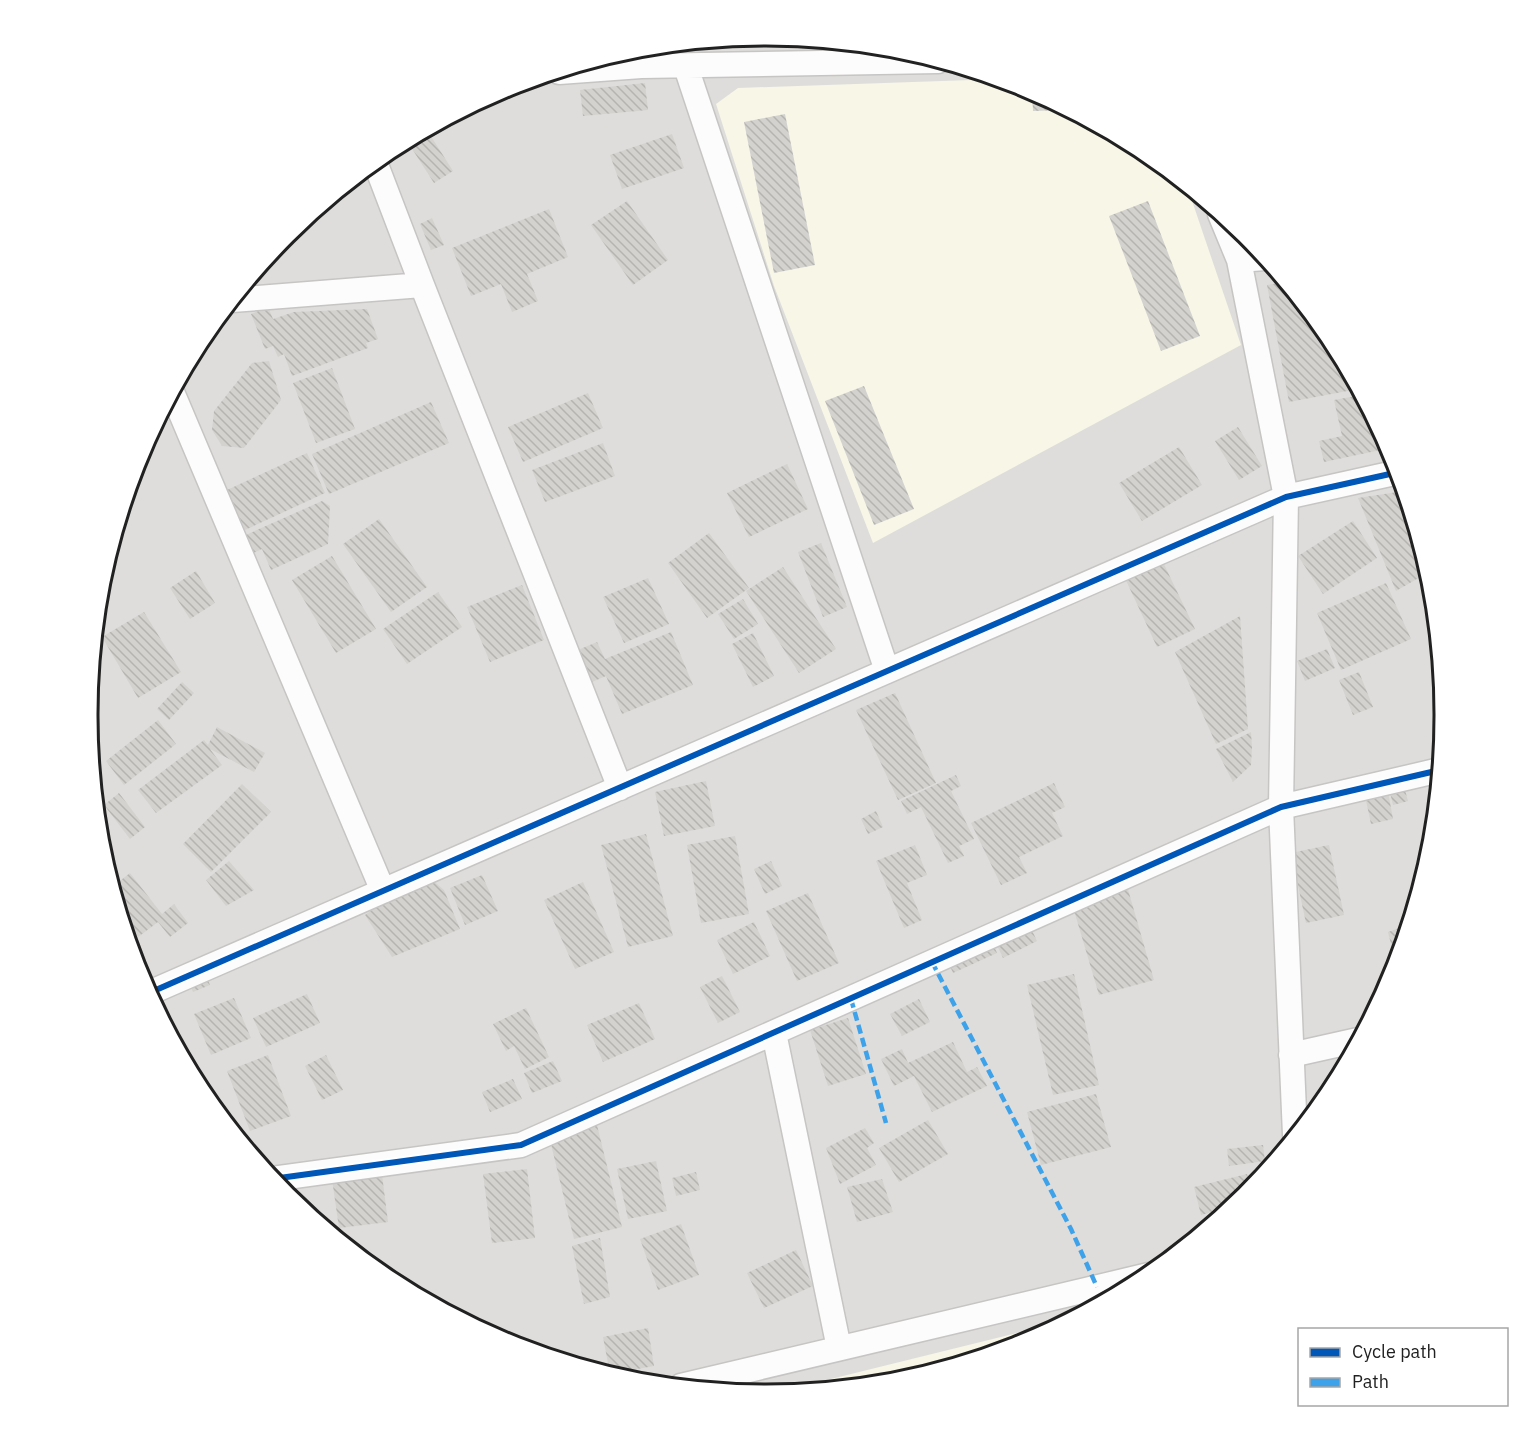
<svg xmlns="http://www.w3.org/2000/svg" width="1532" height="1430" viewBox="0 0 1532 1430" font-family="'IBM Plex Sans',sans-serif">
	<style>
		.residential { fill: #dedddb }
		.education { fill: #f7f6e7 }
		.building { fill: url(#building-back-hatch) }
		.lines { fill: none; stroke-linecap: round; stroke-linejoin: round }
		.minor-casing { stroke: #c6c5c4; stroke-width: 27 }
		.minor { stroke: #fdfcfc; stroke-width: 24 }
		.quiet { stroke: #3ea2ea; stroke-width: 4.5; stroke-dasharray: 9 4.5; stroke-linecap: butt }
		.cycleway-casing { stroke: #fff; stroke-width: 10 }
		.cycleway { stroke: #0057b8; stroke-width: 6 }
		.rim { fill: none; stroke: #212121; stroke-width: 3 }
	</style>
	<defs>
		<pattern id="building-back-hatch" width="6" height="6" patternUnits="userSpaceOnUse" patternTransform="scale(1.5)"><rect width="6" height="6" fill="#d4d2cf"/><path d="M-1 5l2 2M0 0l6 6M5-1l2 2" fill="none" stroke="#b6b4b1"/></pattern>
	</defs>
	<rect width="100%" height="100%" fill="#efedea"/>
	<path class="residential" d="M89 715a677 677 0 1 1 1354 0a677 677 0 1 1-1354 0Z"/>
	<path class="education" d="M999,79L1026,88L1144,151L1187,186L1241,345L873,543L774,286L716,104L738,88Z
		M1065,1321L1026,1342L898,1381L770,1394Z"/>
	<path class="building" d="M645,83L648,110L583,116L580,90Z
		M1032,91L1068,110L1033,111Z
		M785,114L815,265L774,273L744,122Z
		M427,130L453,171L434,183L407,141Z
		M672,134L684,168L622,189L610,155Z
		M627,201L668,260L633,285L591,225Z
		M1148,201L1200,336L1161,351L1109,216Z
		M549,209L568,257L527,274L538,301L512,312L501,284L471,296L452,248Z
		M432,218L444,245L431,250L420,224Z
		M1285,282L1331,338L1358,389L1289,402L1267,285Z
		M268,307L273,319L294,312L367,309L378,339L366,343L368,348L292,376L284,354L278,357L273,346L265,349L251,314Z
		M269,361L281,400L244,448L222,446L212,430L214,411L252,363Z
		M332,368L355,429L316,443L293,383Z
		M864,386L914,509L874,525L825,401Z
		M588,393L603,428L523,462L508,427Z
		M1361,395L1390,448L1324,462L1319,441L1342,436L1334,400Z
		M431,402L449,443L329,494L312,454Z
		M1238,427L1262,466L1239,480L1215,441Z
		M147,439L152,449L139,455Z
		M603,443L615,476L545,502L532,470Z
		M1179,447L1202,485L1142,521L1119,483Z
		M307,453L325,493L245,530L227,490Z
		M787,464L808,509L749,537L727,493Z
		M1404,491L1429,572L1396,591L1358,498Z
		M322,501L330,506L328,544L271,570L262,549L247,556L239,538Z
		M379,519L427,587L391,612L343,544Z
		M1353,521L1377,558L1323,594L1298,556Z
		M709,533L749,588L707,618L668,563Z
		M821,543L847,607L823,617L798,552Z
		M332,556L376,629L336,653L292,580Z
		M1160,556L1195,629L1157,647L1123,574Z
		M783,567L836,649L799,673L746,591Z
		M196,571L215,603L190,619L170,588Z
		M648,578L669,624L624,643L603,597Z
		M1386,583L1411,639L1341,670L1317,613Z
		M522,585L544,640L490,662L467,607Z
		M438,592L462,627L407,664L383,629Z
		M743,599L758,624L734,639L718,614Z
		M144,612L181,672L138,698L102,637Z
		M1240,616L1248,729L1216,744L1175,652Z
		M671,632L693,685L622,714L606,676L592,682L578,650L597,642L605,659Z
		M753,633L774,676L753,687L732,644Z
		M1327,649L1335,668L1305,681L1297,661Z
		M1359,672L1373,707L1353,715L1339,680Z
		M182,682L194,693L169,720L157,709Z
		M895,693L936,783L898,800L856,710Z
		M158,720L176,744L124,785L106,761Z
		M217,727L265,753L254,772L210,749L222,765L156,813L138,790L204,740L208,745Z
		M1251,732L1252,748L1251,765L1233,782L1216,749Z
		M90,742L99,755L92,761Z
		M956,775L961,786L951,791L974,839L959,846L964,856L948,863L921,807L907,814L901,801Z
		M1402,779L1408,801L1393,805L1388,784Z
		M706,781L715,826L664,836L655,792Z
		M1054,783L1065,807L1052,813L1063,836L1019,857L1027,873L1001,885L971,823Z
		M242,784L271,812L211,872L183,844Z
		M1387,786L1393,819L1371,824L1364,791Z
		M119,793L145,827L130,839L104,805Z
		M876,811L883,827L868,834L861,819Z
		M646,834L673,936L628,947L601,845Z
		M735,836L749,914L701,923L687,845Z
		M915,845L927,875L907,883L922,920L904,928L876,861Z
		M1329,845L1344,915L1306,923L1291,853Z
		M101,847L108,858L104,861L100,848Z
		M229,861L254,890L226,906L206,880Z
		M771,861L782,886L765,894L754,869Z
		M130,873L162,914L174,904L188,923L170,937L158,922L129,944L112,887Z
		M424,873L444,890L460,929L392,957L365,915Z
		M482,875L498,911L465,925L450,888Z
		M583,882L614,952L575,969L544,900Z
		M1127,886L1154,980L1099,995L1073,907Z
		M808,893L839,963L797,981L766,911Z
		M754,922L770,956L733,974L717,940Z
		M1028,922L1037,941L1003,958L994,939Z
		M1408,925V926L1396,965L1388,932Z
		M991,939L997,953L953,973L947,959Z
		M200,961L210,985L193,992L183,968Z
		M1074,974L1099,1085L1053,1095L1027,985Z
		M722,976L740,1012L718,1023L700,987Z
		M307,994L320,1023L266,1047L253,1018Z
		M234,998L251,1038L211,1055L194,1014Z
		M919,999L930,1022L902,1036L890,1014Z
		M639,1003L655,1039L603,1062L587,1025Z
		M526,1008L549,1057L525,1069L514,1046L506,1051L493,1024Z
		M848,1018L866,1074L828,1086L810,1030Z
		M953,1042L967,1072L977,1067L987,1086L932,1112L914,1076L894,1086L881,1059L902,1049L908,1063Z
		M268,1055L291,1116L250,1131L227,1071Z
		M326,1055L343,1090L322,1100L305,1066Z
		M553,1061L562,1081L532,1093L524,1073Z
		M513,1079L522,1099L490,1112L482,1092Z
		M1096,1094L1111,1147L1041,1165L1027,1112Z
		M928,1120L948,1154L899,1182L879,1148Z
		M596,1121L622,1227L574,1239L548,1132Z
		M865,1128L874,1143L867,1148L876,1165L840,1184L826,1148Z
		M1263,1145L1265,1161L1229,1166L1227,1149Z
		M656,1161L667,1211L628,1219L617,1169Z
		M381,1167L388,1222L339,1228L331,1172Z
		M527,1169L535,1238L492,1243L483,1174Z
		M696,1172L700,1190L676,1196L672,1178Z
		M1247,1174L1251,1189L1246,1195L1231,1207L1201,1215L1194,1187Z
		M882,1179L893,1212L857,1222L847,1187Z
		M681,1224L699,1275L658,1290L640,1239Z
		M600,1238L610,1297L584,1304L572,1246Z
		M796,1250L813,1286L764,1308L747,1273Z
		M400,1273L405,1288L387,1278Z
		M648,1328L654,1366L610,1374L603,1337Z"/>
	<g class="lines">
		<defs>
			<path id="minor" d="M686,67L887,671
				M559,72L641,66L938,61
				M375,162L422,285L620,788
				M1220,214L1239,260L1286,497L1281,807L1295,1135
				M1239,260L1265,258
				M232,300L422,285
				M172,392L383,891
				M149,993L1286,497L1399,472
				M774,1033L839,1348
				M1291,1055L1358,1040
				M272,1179L521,1145L1281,807L1440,770
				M681,1386L1149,1275"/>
		</defs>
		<use href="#minor" class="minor-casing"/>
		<use href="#minor" class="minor"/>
		<path class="quiet" d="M932,962L1071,1229L1097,1287
			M851,999L886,1123"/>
		<defs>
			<path id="cycleway" d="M149,993L1286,497L1399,472
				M272,1179L521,1145L1281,807L1440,770"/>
		</defs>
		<use href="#cycleway" class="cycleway-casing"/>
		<use href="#cycleway" class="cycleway"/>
	</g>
	<path d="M0 0H1532V1430H0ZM766 46H766A668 668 0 0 1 1434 714V716A668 668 0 0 1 766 1384H766A668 668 0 0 1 98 716V714A668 668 0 0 1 766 46Z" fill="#fff" fill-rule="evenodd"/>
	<path class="rim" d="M766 46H766A668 668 0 0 1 1434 714V716A668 668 0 0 1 766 1384H766A668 668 0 0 1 98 716V714A668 668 0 0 1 766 46Z"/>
	<rect x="1298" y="1328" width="210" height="78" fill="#ffffff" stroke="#a6a6a6" stroke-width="1.5"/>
	<rect x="1310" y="1348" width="30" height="9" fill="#0057b8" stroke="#a6a6a6" stroke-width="1.5"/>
	<text x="1352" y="1358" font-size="18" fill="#212121">Cycle path</text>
	<rect x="1310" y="1378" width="30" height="9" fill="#3ea2ea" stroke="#a6a6a6" stroke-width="1.5"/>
	<text x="1352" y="1388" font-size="18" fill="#212121">Path</text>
</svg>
